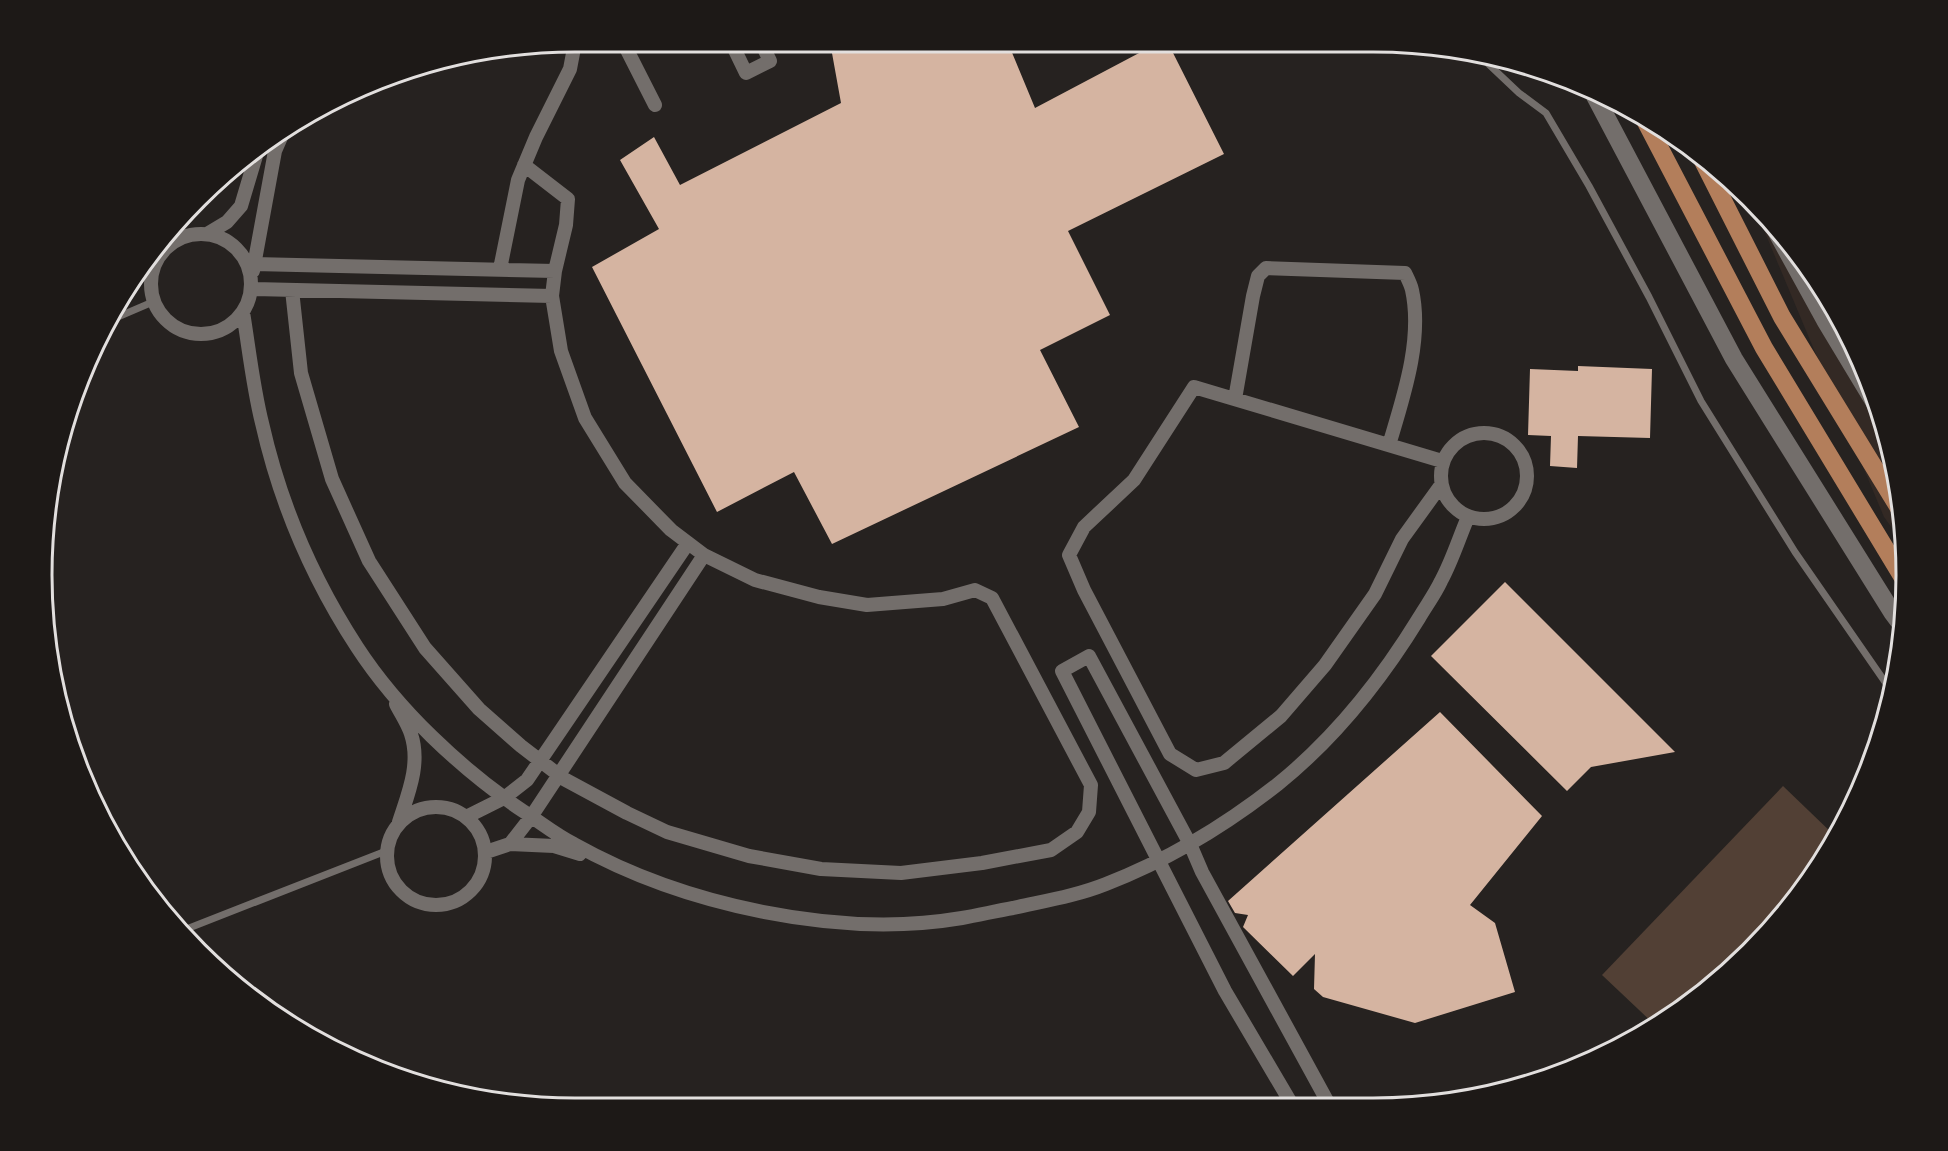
<svg xmlns="http://www.w3.org/2000/svg" width="1948" height="1151" viewBox="0 0 1948 1151" font-family="'Roboto Serif',serif">
	<style>
		.built { fill: #332924 }
		.green { fill: #524035 }
		.building { fill: #d5b4a1 }
		.lines { fill: none; stroke-linecap: round; stroke-linejoin: round }
		.lane { stroke: #736e6b; stroke-width: 7 }
		.street { stroke: #736e6b; stroke-width: 14 }
		.secondary { stroke: #736e6b; stroke-width: 18 }
		.primary { stroke: #b37e5b; stroke-width: 18 }
		.rim { fill: none; stroke: #e2dfde; stroke-width: 3 }
	</style>
	<rect width="100%" height="100%" fill="#262220"/>
	<path class="built" d="M1759,210L1816,279L1866,372L1896,472L1903,543L1884,517L1756,211Z"/>
	<path class="green" d="M1783,786L1835,836L1816,872L1725,976L1656,1026L1602,975Z"/>
	<path class="building" d="M830,42L1008,43L1035,108L1158,43H1168L1224,154L1068,231L1110,315L1040,350L1079,427L832,544L794,472L717,512L592,267L659,229L620,160L654,137L680,185L841,103Z
		M1578,366L1652,369L1650,438L1578,436L1577,468L1550,466L1551,436L1528,435L1530,369L1578,371Z
		M1505,582L1675,752L1591,767L1567,791L1431,656Z
		M1440,712L1542,816L1470,905L1495,923L1515,992L1415,1023L1323,997L1314,989L1315,954L1293,976L1243,927L1248,915L1235,913L1228,901Z"/>
	<g class="lines">
		<path class="lane" d="M1482,58L1519,93L1546,113L1589,186L1649,297L1701,401L1795,552L1892,692
			M113,319L155,301
			M184,930L386,851"/>
		<path class="street" d="M623,42L655,105
			M731,42L746,73L770,61L761,42
			M207,234L227,222L241,206L258,149
			M151 284a50 50 0 1 1 100 0a50 50 0 1 1-100 0Z
			M254,264L555,271
			M500,269L518,180L536,137L570,69L574,48L573,42
			M253,271L275,151L282,135
			M251,289L552,296
			M292,290L301,373L332,479L369,561L425,648L479,709L521,746L564,779L627,813L667,832L749,856L821,869L901,873L982,863L1051,850L1077,832L1089,812L1091,785L992,598L975,590L943,599L867,605L819,597L755,580L704,555L671,530L625,483L585,418L561,351L552,296L555,271L566,225L568,199L524,165
			M243,312C249,349 253,387 262,423C280,503 312,578 357,647C398,710 461,769 523,811C540,822 556,835 574,844C683,905 838,939 962,918C979,915 996,911 1013,908C1044,901 1076,896 1106,884C1168,860 1226,825 1278,784C1335,738 1381,680 1419,618C1426,606 1435,594 1441,581C1452,561 1459,538 1468,517
			M1235,399L1253,296L1258,276L1266,268L1405,273C1408,279 1411,285 1412,290C1423,340 1403,398 1389,445
			M1441 476a43 43 0 1 1 86 0a43 43 0 1 1-86 0Z
			M1441,485L1402,539L1375,594L1325,665L1281,716L1224,763L1196,770L1170,754L1084,590L1069,555L1084,527L1134,480L1194,387L1442,461
			M396,704C401,714 408,724 411,734C421,764 408,794 399,822
			M387 856a49 49 0 1 1 98 0a49 49 0 1 1-98 0Z
			M466,817L504,798L527,780L688,543
			M510,844L531,817L704,555
			M486,852L510,844L554,846L580,854
			M1294,1108L1225,991L1062,671L1089,656L1190,844L1202,872L1331,1108"/>
		<path class="secondary" d="M1595,96L1734,359L1892,612L1901,624
			M1775,229L1825,320L1875,403"/>
		<path class="primary" d="M1645,120L1764,348L1905,581
			M1702,159L1782,317L1899,508"/>
	</g>
	<path d="M0 0H1948V1151H0ZM575 52H1373A523 523 0 0 1 1896 575V575A523 523 0 0 1 1373 1098H575A523 523 0 0 1 52 575V575A523 523 0 0 1 575 52Z" fill="#1d1917" fill-rule="evenodd"/>
	<path class="rim" d="M575 52H1373A523 523 0 0 1 1896 575V575A523 523 0 0 1 1373 1098H575A523 523 0 0 1 52 575V575A523 523 0 0 1 575 52Z"/>
</svg>
